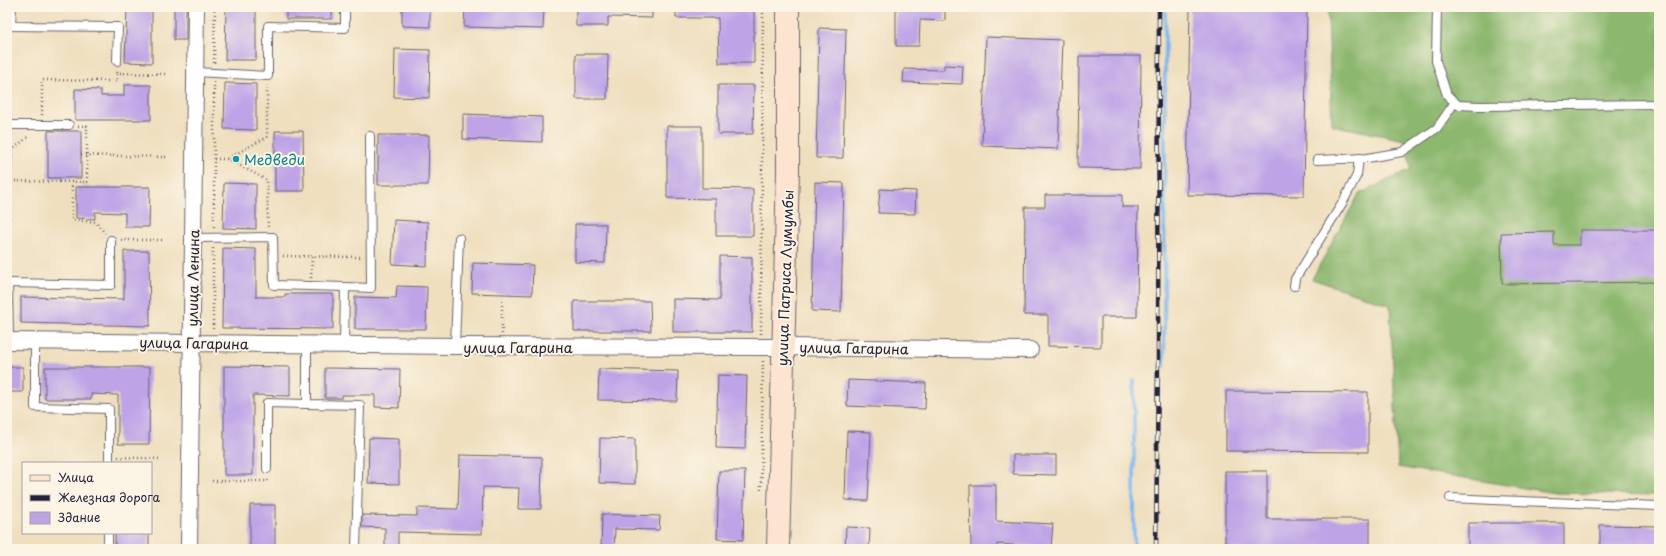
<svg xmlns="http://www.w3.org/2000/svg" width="1666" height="556" viewBox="0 0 1666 556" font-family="'Playpen Sans',sans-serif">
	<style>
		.forest { fill: #8cb76e; stroke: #576c54 }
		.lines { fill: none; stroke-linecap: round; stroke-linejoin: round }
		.stream { stroke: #79b7ec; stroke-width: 4 }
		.building { fill: #bea4e7 }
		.lane-casing { stroke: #6a6469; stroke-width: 10 }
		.street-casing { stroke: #6a6469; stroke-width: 18 }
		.secondary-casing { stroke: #6a6469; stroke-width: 24 }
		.path { stroke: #6a6469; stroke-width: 2.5; stroke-dasharray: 1 3; stroke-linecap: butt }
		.lane { stroke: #fff; stroke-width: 8 }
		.street { stroke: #fff; stroke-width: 16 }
		.secondary { stroke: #fde4d1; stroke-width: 22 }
		.rail-casing { stroke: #22223b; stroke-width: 4.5 }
		.rail { stroke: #fcf5e5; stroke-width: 3; stroke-dasharray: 9; stroke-linecap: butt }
		.culture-dot { fill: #0f9aa8; stroke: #fcf5e5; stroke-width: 1.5 }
		.labels { text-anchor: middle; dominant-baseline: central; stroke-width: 4; stroke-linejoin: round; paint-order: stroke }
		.culture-label { font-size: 14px; fill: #0d838f; stroke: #fcf5e5; text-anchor: start }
		.street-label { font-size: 14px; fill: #22223b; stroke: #fcf5e5 }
	</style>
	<rect width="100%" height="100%" fill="#fcf5e5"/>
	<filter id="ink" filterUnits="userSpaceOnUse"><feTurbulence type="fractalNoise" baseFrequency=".025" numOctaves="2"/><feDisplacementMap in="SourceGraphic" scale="8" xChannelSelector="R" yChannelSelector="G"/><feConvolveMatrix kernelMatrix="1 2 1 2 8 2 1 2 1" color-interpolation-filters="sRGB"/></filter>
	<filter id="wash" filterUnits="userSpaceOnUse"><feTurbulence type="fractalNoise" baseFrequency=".012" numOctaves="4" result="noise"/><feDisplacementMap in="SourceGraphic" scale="16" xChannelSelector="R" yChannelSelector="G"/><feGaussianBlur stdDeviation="0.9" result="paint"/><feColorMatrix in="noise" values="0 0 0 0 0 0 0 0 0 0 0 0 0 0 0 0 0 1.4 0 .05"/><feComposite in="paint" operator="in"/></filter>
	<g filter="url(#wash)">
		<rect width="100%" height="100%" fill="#efdfbf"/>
		<path class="forest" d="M1326,7H1659V495L1555,493L1398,467L1390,305L1312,279L1359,194L1411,169L1405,140L1332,125L1328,13Z"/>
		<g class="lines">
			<path class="stream" d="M1164,366L1165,7
				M1134,549V380"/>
		</g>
		<g id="blocks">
			<path class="building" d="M127,7H152V63L125,62Z
				M174,7H186V40H174Z
				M226,7H256V60H225Z
				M286,7H332V19H286Z
				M402,7H430V27L402,26Z
				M465,7H544L543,29L464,27Z
				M576,7H652V18L608,17V26H576Z
				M676,7H754V63H719L718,18H676Z
				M896,7H945V21L920,20L919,46H896Z
				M1190,7H1307L1304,196L1187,195Z
				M819,28L846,29L843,158H816Z
				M986,37L1062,40L1058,149L982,146Z
				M395,49L430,50L429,98L394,97Z
				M576,54H608L607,99H576Z
				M1079,56H1141L1140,169L1078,168Z
				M944,65L963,66L962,84L903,82L904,69L944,70Z
				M225,83L256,84V130L224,129Z
				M124,85H151V120H75V89L101,90V96H124Z
				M718,85H754L753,134H718Z
				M463,114L542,117V142L463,139Z
				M667,126H702V188L753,189V236H716V199L667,198Z
				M48,131H81V178H48Z
				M275,131H303L304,191H275Z
				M378,135H429L428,185H378Z
				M815,182L844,183L841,312L812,311Z
				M224,183L256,184V229L223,228Z
				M76,187H150L149,227H125V213L95,212V219L76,218Z
				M880,189L916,191L915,214L878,213Z
				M1045,195H1122V207H1138L1137,317H1101V347L1048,346V315H1024L1025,207H1045Z
				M394,220L428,222L427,266L392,264Z
				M575,224H606L605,263L575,262Z
				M1580,230H1659V282L1502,284L1501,233L1554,232V245H1580Z
				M223,248L256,249V297H285V294H333V329L222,328Z
				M124,251H149L150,326L21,323V297L124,299Z
				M720,256L752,257V332H673V299L720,300Z
				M473,263L533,265L532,295L472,293Z
				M397,286L427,287L426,329H355V297L396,298Z
				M574,301H650L651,331H574Z
				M224,366L290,367V396L253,395V475H224Z
				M7,367H23V392H7Z
				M45,367H150L149,444H118V395L91,394V399H45Z
				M325,368L400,369L399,408L375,407V395H342V398H325Z
				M599,369L678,371L677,401L598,400Z
				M718,375L747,376L745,449L716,448Z
				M848,380L926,383L925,409L847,406Z
				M1226,391L1368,392V452L1226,451Z
				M847,431L871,432L868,501L845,500Z
				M369,438L399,439V484L368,483Z
				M600,438L635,439V484L599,483Z
				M460,455L542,457L541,509H518L519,488L483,487L482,534L398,532V549H385V528L362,527V515L417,516V508L458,509Z
				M1013,455H1056V475L1013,474Z
				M719,471H745L743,540L717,539Z
				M1225,471H1267V519H1370V549H1225Z
				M970,485H996V521L1053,524L1051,547L997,544V549H971Z
				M250,505H275V549H250Z
				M602,514L660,516L659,530L615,529L614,549H601Z
				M1468,523H1564V549H1468Z
				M1600,525L1659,526V549H1600Z
				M846,527L870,528L869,549H845Z
				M115,533H149V549H115Z"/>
		</g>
	</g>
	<g filter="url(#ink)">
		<use href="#blocks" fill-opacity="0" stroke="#6a6469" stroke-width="1"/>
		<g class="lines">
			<defs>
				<path id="lane" d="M1437,7L1436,61L1447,95L1458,105L1479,106L1659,104
					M7,26L118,27L117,61
					M11,26L12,7
					M195,72L268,76V26L345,28V7
					M7,125H69
					M1317,160L1367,158L1402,152L1437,128L1455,102
					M193,238L273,237L274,285L345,287
					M1294,286L1295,279L1343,202L1357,175L1359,158
					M9,341L8,283L111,285V240
					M35,341V407L109,409V463
					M307,344V404L360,405L356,549
					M344,345L345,287L371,288L370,136
					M455,346L459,238
					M267,469V403L307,404
					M1450,498L1493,500L1659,506
					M108,549V533"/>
				<path id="street" d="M7,341L455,346L783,347L1030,350
					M189,549L196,7"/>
				<path id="secondary" d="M778,549L788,171V7"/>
			</defs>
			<use href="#lane" class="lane-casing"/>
			<use href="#street" class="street-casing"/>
			<use href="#secondary" class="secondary-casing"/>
			<path class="path" d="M214,63L215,7
				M117,72V73L167,74
				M42,115V80L117,81V73
				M81,155L166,157
				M228,158L267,137V85
				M214,159H227L267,180L268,227
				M7,181L87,182V126H77
				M72,182V220L96,222L105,233
				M214,227V82
				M121,240H165
				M283,256L362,257
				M8,275L12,150L29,136
				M311,278L312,256
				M213,329V246
				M502,334V298
				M761,334L763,7
				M118,457L161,459
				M212,481H268L267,478
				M761,490L763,359"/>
			<use href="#lane" class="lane"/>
			<use href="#street" class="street"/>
			<use href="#secondary" class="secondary"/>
			<defs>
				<path id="rail" d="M1156,549L1158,362L1159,7"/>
			</defs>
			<use href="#rail" class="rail-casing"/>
			<use href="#rail" class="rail"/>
		</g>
	</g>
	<circle class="culture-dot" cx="236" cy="159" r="4"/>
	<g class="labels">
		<g class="culture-label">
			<text x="244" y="159">Медведи</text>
		</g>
		<g class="street-label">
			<text transform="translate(193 278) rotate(-89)">улица Ленина</text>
			<text transform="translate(785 278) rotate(-88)">улица Патриса Лумумбы</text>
			<text transform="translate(194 343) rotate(1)">улица Гагарина</text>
			<text x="518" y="347">улица Гагарина</text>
			<text transform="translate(854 348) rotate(1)">улица Гагарина</text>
		</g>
	</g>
	<rect width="1666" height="556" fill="none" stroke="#fcf5e5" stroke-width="24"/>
	<rect x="22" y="462" width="130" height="72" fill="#fcf5e5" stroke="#a5a1a1"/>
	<rect x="30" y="475" width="20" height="6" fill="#fde4d1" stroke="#a5a1a1"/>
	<text x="58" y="482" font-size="12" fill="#22223b">Улица</text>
	<rect x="30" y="495" width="20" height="6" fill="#22223b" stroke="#a5a1a1"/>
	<text x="58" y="502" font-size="12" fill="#22223b">Железная дорога</text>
	<rect x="30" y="512" width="20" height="12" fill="#bea4e7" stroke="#a5a1a1"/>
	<text x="58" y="522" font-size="12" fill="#22223b">Здание</text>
</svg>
